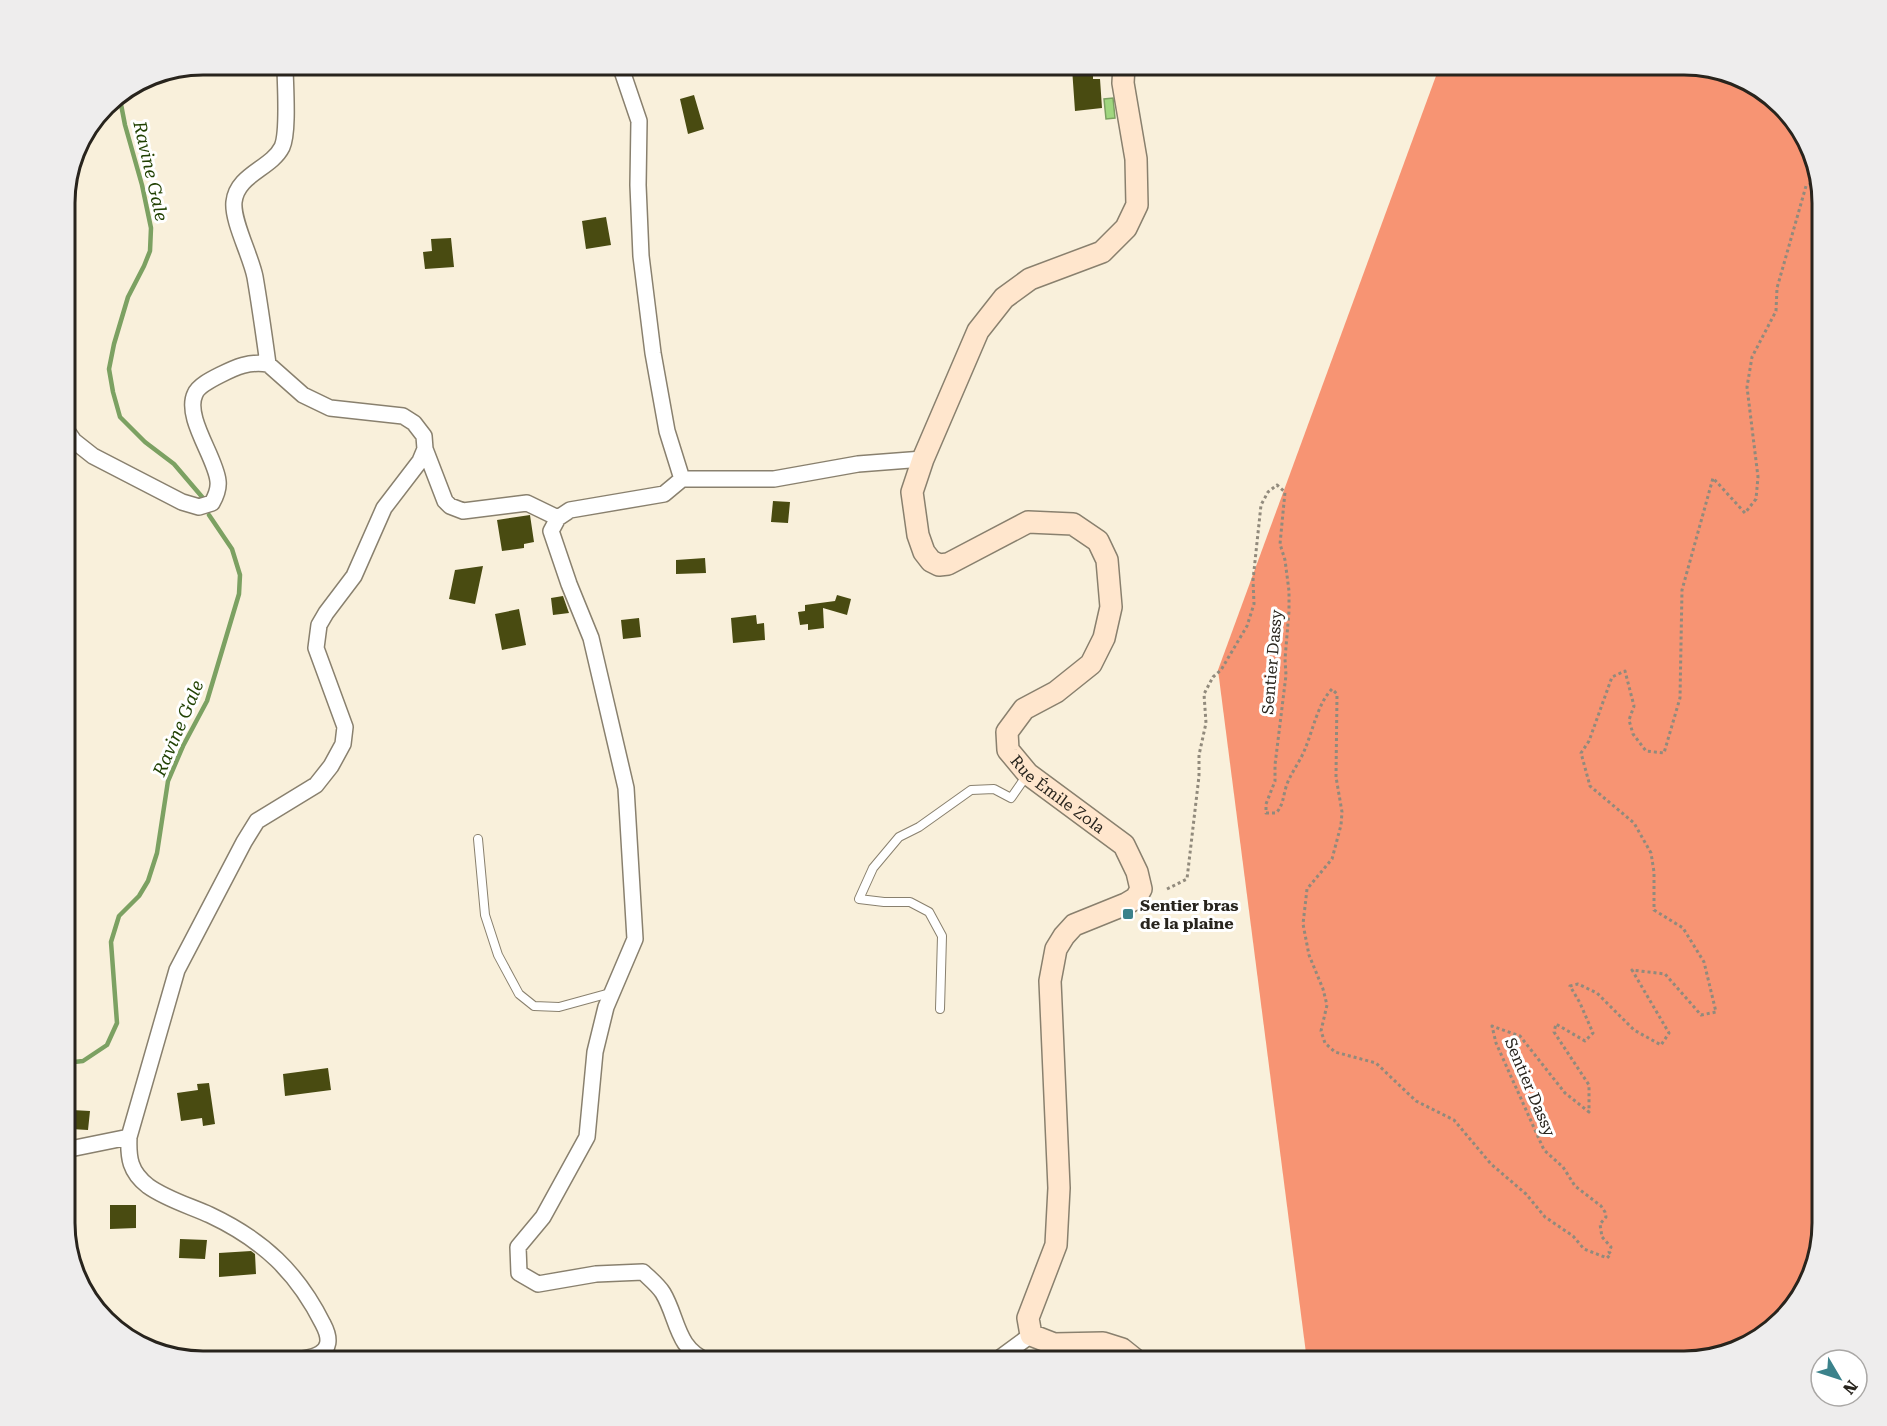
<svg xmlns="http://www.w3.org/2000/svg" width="1887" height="1426" viewBox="0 0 1887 1426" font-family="'Roboto Serif',serif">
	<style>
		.forest { fill: #f79473 }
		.water { fill: #a0d67f; stroke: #7ca162; stroke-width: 1.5 }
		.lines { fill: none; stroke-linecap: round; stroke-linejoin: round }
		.stream { stroke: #7ca162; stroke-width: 4.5 }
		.building { fill: #494b11 }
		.lane-casing { stroke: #89806e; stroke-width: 10 }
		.street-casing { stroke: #89806e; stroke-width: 18 }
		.secondary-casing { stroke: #89806e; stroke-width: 24 }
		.path { stroke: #918a7c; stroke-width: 3; stroke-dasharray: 3 3; stroke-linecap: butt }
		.lane { stroke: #fff; stroke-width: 8 }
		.street { stroke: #fff; stroke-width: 15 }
		.secondary { stroke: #ffe6cd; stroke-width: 21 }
		.poi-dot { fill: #3b828b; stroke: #fff; stroke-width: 2 }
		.labels { text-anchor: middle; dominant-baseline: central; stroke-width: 6; stroke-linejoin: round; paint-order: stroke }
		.street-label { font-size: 16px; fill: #28241d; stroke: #fff }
		.poi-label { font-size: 16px; font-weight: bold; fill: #28241d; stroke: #fff; text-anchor: start }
		.water-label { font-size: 18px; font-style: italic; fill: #204102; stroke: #fff }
		.rim { fill: none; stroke: #28241d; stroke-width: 3 }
	</style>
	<rect width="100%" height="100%" fill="#f9f0db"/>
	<path class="forest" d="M1440,65H1685L1769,93L1808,142L1822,202V1224L1794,1308L1745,1347L1684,1361H1307L1218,670Z"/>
	<path class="water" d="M1113,98L1115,118L1106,119L1104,99Z"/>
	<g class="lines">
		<path class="stream" d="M119,94L125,125L142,185L151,228L150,251L144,266L128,297L114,344L109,369L113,392L120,417L145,442L174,464L203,498
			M65,1063L83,1061L107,1045L117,1023L111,942L119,916L139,896L148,881L157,853L168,781L183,746L207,701L239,594L240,575L232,549L209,515"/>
	</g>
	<path class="building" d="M1093,66V79H1100L1102,108L1075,111L1072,68Z
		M694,95L704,129L688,134L680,99Z
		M606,217L611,245L586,249L582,221Z
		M451,238L454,267L425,269L423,252L432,251L431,239Z
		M773,501L790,502L788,523L771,522Z
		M530,515L534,542L524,544V548L502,551L497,520Z
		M705,558L706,573L676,574V560Z
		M483,566L475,604L449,599L455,570Z
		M837,595L851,599L847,615L823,608L824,628L808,630V624L800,625L798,612L805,611V605L835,601Z
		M563,596L569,613L553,615L551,598Z
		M519,609L526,645L502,650L495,614Z
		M756,615L757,624L764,623L765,640L733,643L731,618Z
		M639,618L641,637L623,639L621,620Z
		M328,1068L331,1090L285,1096L283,1074Z
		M209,1083L215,1124L203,1126L202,1118L181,1121L177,1093L198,1090L197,1084Z
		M72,1110L90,1111L88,1130L71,1129Z
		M110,1205H136V1228L110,1229Z
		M180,1239L207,1240L205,1259L179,1258Z
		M251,1251L255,1254L256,1274L219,1277V1253Z"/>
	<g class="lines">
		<defs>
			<path id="lane" d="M478,839L485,915L498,955L519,994L534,1006L559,1007L610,993
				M940,1009L942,936L929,912L910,902H884L859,899L873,868L899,837L919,827L971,790L994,789L1011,798L1027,775"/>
			<path id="street" d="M285,65C285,83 289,132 282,147C271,169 237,174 234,202C232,221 251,256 255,277C260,306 264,335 268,364L303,395L330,408L403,416L414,423L424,436L425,449L420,461L384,508L354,576L326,613L319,625L316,648L345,727L343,744L331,766L316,785L257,821L244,842L177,970L129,1137C128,1158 130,1172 148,1186C166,1199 190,1206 210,1215C263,1240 297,1272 323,1324C340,1356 310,1359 286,1361
				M620,65L639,121L638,185L641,256L653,353L667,431L682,479
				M65,428L74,441L93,456L182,502L199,507L212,503C216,496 219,489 218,481C216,458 184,417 195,394C198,386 212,379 220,375C236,367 249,361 268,364
				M425,449L445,501L450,506L463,511L527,503L558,518
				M65,1150L129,1137
				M708,1361C676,1349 678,1318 663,1293C658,1285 649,1278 643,1272L596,1274L538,1284L519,1273L518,1247L543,1217L587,1137L595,1052L606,1007L635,939L626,788L591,638L569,584L551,531L558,518L570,510L664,494L682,479H774L858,464L923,459
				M988,1361L997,1360L1031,1335"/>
			<g id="secondary">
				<path id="s1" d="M1124,65L1123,83L1136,159L1137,205L1126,228L1102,252L1030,279L1004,298L978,331L923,459L912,492L918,535L924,552L931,561L939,565L948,564L1028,522L1073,524L1098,541L1107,560L1111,607L1104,638L1091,664L1056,692L1024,709L1007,732L1008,750L1028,774L1124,845L1137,872L1141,889L1136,898L1126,904L1074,925L1064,936L1056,949L1050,981L1059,1188L1056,1245L1028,1318L1031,1335L1054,1344L1103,1343L1122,1349L1137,1361"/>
			</g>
		</defs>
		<use href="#lane" class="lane-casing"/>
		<use href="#street" class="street-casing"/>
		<use href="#secondary" class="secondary-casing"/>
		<path class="path" d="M1167,889L1187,879L1199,776V755L1206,723L1204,694L1213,677L1221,670L1247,626L1254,604L1253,580L1261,505L1268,492L1277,485L1285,492L1280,544L1285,560L1289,591V611L1285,659L1286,675L1275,765V781L1266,804V813H1276C1283,806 1283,797 1286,787C1290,774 1300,762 1305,749C1313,730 1318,703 1332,689L1337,694L1336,777L1342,812L1341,825L1332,859L1307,889L1303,924L1309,955L1323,989L1327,1005L1321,1031L1325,1043L1335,1052L1376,1063L1416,1101L1454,1120L1491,1164L1526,1194L1545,1217L1573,1236L1584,1249L1607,1258L1611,1254L1609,1252L1611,1247L1602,1237L1600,1224L1606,1217L1605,1212L1601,1206L1575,1186L1563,1167L1544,1150L1496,1043L1492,1026L1520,1036L1565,1093L1589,1112V1085L1554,1032L1556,1024L1585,1041L1593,1033L1580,1003L1570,986L1578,984L1597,993L1634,1030L1661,1045L1669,1033L1632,970L1665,974L1701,1015L1716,1012L1704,962L1683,928L1654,910V872L1651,853L1634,823L1590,786L1581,753L1589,741L1612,677L1625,671L1634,706L1629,720L1633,734L1646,751L1664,753L1680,698L1682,590L1713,478L1745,513L1756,499L1758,477L1747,387L1752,357L1776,311L1777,288L1806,186L1817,181"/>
		<use href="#lane" class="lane"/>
		<use href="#street" class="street"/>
		<use href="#secondary" class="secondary"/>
	</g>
	<rect class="poi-dot" x="1122" y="908" width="12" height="12" rx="3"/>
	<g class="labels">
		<g class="street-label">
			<text transform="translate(1272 662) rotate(-85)">Sentier Dassy</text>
			<text stroke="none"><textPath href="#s1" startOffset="1106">Rue Émile Zola</textPath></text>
			<text transform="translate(1530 1087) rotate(67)">Sentier Dassy</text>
		</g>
		<g class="poi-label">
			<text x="1140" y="905">Sentier bras<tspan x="1140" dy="18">de la plaine</tspan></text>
		</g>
		<g class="water-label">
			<text transform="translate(151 171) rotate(77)">Ravine Gale</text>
			<text transform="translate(178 728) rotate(-67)">Ravine Gale</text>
		</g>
	</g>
	<path d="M0 0H1887V1426H0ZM203 75H1684A128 128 0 0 1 1812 203V1223A128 128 0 0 1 1684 1351H203A128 128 0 0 1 75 1223V203A128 128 0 0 1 203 75Z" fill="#eeeded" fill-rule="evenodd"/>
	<path class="rim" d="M203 75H1684A128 128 0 0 1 1812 203V1223A128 128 0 0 1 1684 1351H203A128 128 0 0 1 75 1223V203A128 128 0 0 1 203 75Z"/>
	<g transform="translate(1839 1378) rotate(129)"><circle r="28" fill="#ffffff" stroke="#a9a7a5" stroke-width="1.5"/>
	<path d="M0-4.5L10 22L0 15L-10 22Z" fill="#3b828b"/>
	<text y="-9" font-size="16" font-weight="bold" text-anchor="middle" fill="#28241d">N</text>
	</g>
</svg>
